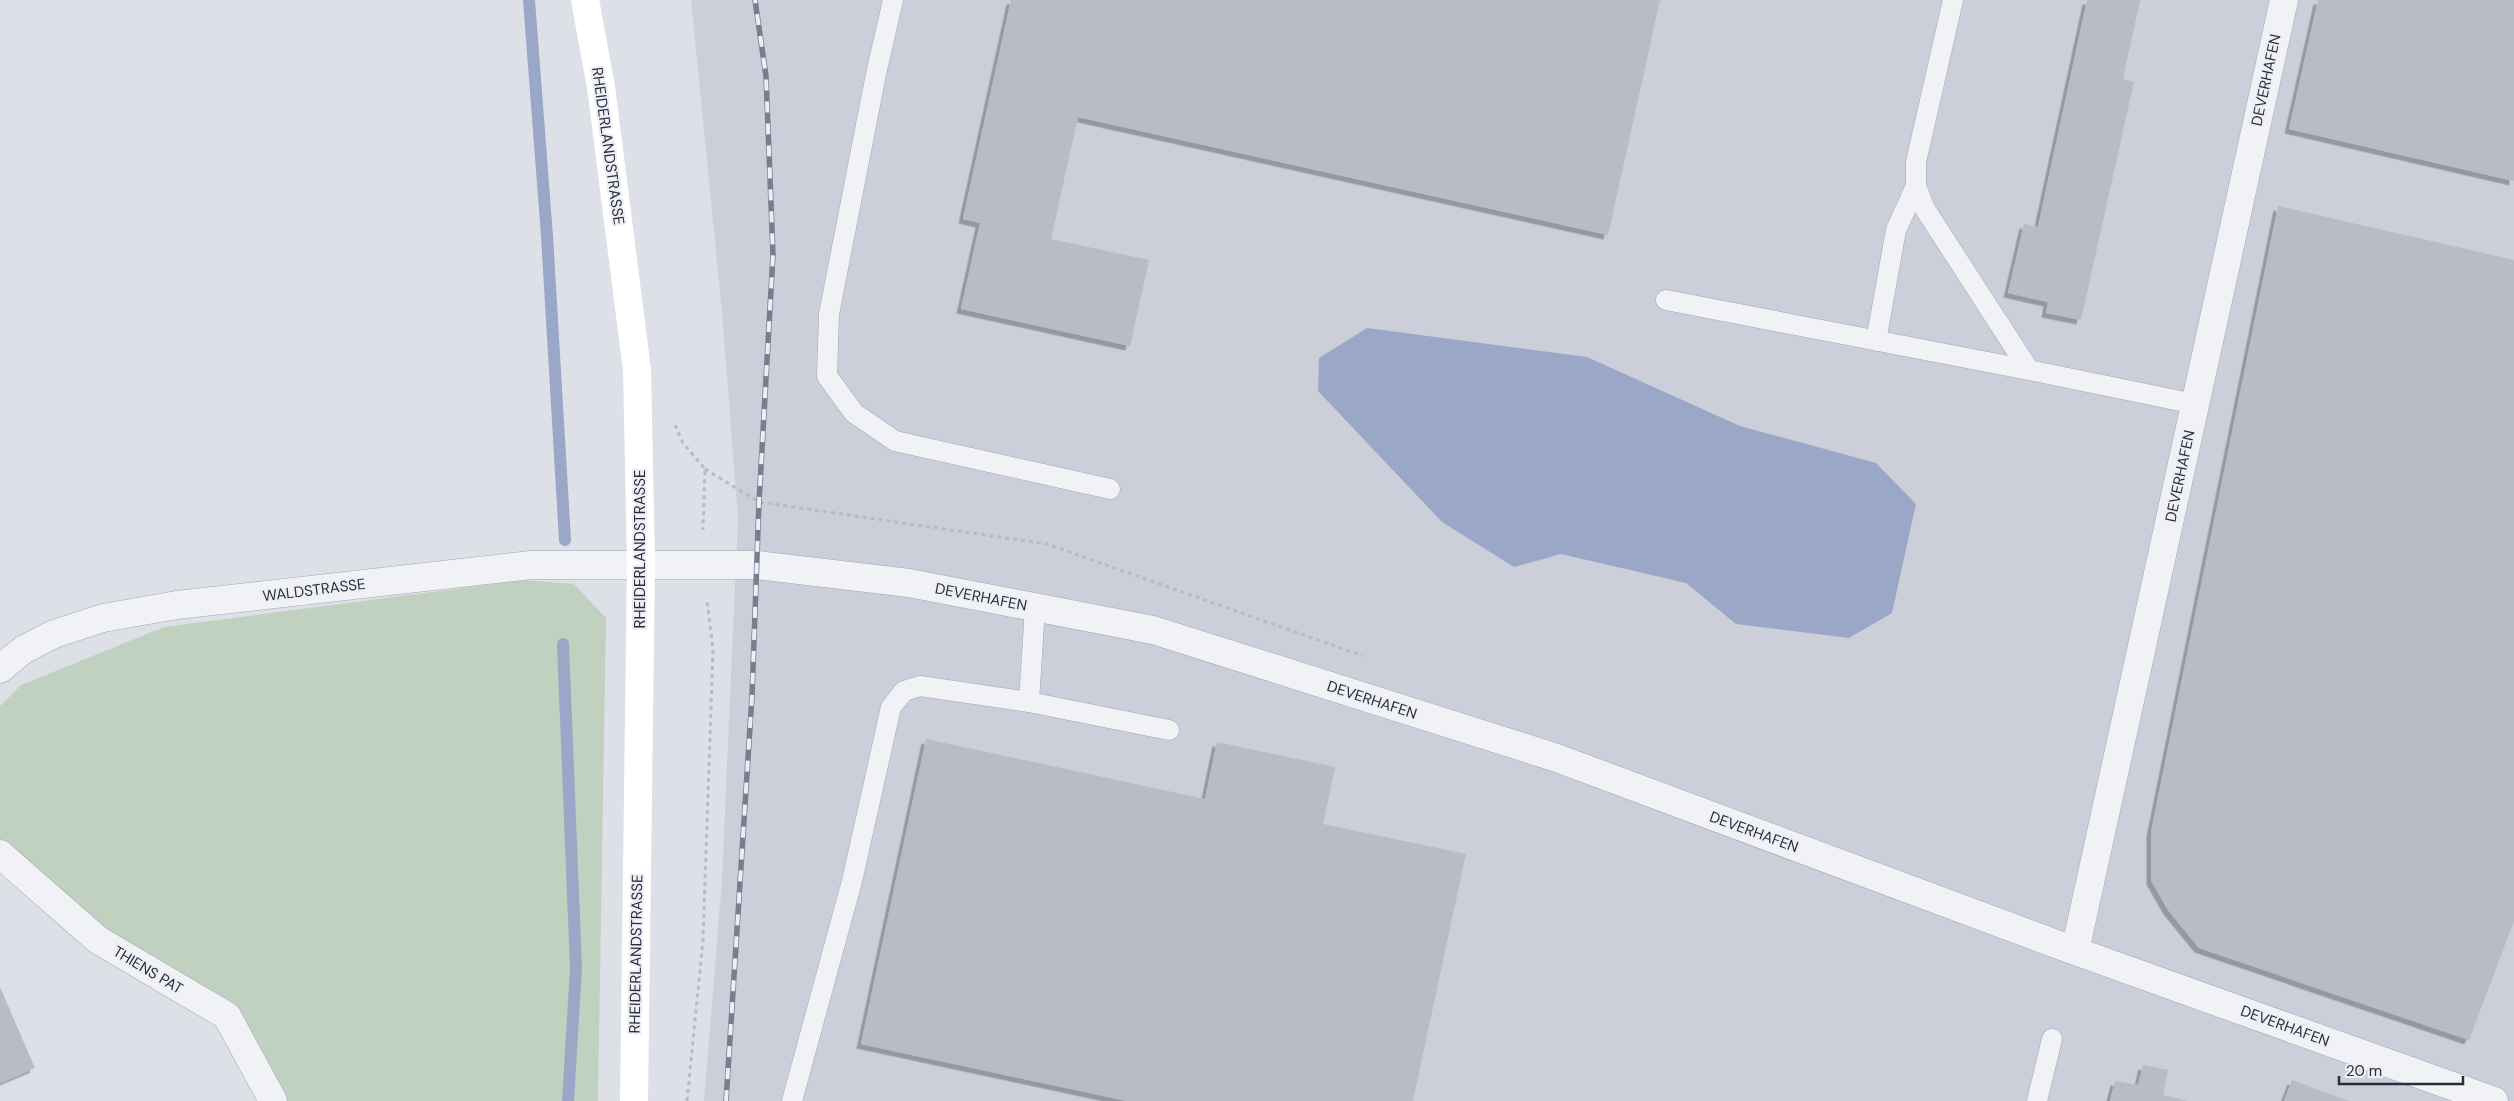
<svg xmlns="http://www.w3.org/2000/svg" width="2514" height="1101" viewBox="0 0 2514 1101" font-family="'DM Sans',sans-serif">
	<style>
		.built { fill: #cccfd9 }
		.green { fill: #c1d1c0 }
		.water { fill: #9aa7c6 }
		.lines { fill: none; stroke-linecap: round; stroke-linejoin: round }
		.stream { stroke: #9aa7c6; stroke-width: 12 }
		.building { fill: #b9bbc7; filter: url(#shadow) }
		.lane-casing { stroke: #a4a6b1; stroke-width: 21 }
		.street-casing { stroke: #a4a6b1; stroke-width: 29 }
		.path { stroke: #b9bbc2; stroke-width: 3; stroke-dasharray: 4 4; stroke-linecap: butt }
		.lane { stroke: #f1f2f6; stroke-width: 20 }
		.street { stroke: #f1f2f6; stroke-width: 28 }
		.secondary { stroke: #fff; stroke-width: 28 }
		.rail-casing { stroke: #787d90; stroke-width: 5.5 }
		.rail { stroke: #eeeff5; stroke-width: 4; stroke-dasharray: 11; stroke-linecap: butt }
		.labels { text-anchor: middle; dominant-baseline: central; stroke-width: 4.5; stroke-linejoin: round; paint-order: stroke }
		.street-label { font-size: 15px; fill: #282c3d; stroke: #eeeff5 }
	</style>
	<defs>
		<filter id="shadow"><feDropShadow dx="-4.5" dy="4.5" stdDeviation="0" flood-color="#0004"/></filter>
	</defs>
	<rect width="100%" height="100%" fill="#dee0e7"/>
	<path class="built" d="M691,0H2514V1101H704L722,879L738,518L722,312Z"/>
	<path class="green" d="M523,580L574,584L606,618L598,1101H284L232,1002L152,956L108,934L0,840V706L21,685L164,627Z"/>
	<path class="water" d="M1367,328L1587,357L1740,426L1876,463L1916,504L1892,613L1849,638L1736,624L1686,583L1561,554L1514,567L1442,522L1318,391L1319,358Z"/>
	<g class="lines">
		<path class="stream" d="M529,0L547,236L565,540
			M563,644L576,968L568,1101"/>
	</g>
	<path class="building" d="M1011,0H1660L1608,235L1078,117L1051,239L1149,260L1130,346L961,309L980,223L963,219Z
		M2087,0H2140L2123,79L2134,82L2081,320L2046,313L2048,302L2008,293L2024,224L2038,227Z
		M2318,0H2514V181L2289,129Z
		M2278,206L2514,260V921L2469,1040L2199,948L2168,910L2151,880V832Z
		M926,739L1205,799L1217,742L1335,767L1323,824L1466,854L1413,1101H1127L861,1044Z
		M0,987L35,1068L0,1083Z
		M2143,1065L2168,1070L2163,1095L2188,1101H2110L2115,1081L2138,1085Z
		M2292,1080L2349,1101H2284Z"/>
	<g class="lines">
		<defs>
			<path id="lane" d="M893,0L876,74L829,314L827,376L854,413L895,441L1110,489
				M1953,0L1916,162V186L1925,209L2029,370L2195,404
				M1666,300L2029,370
				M1876,341L1896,230L1916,186
				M1029,702L1035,608
				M792,1101L852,881L891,707L904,691L920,686L1029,702L1169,730
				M2037,1101L2052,1039"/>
			<path id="street" d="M0,669L23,650L54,634L103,618L177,605L531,565H757L909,583L1153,630L1554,757L2075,951L2494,1101
				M0,854L98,940L227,1016L273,1101
				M2075,951L2284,0"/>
		</defs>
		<use href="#lane" class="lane-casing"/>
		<use href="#street" class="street-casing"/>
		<path class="path" d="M675,425L683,443L705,469L703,530
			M705,469L759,502L1047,544L1363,656
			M687,1101L703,940L713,649L707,601"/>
		<use href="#lane" class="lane"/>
		<use href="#street" class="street"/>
		<path class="secondary" d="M585,0L601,87L637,370L641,563L634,1101"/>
		<defs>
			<path id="rail" d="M726,1101L752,696L759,502L773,255L766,76L755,0"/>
		</defs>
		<use href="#rail" class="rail-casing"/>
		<use href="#rail" class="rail"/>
	</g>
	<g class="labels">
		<g class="street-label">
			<text transform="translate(2266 80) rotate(-78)">DEVERHAFEN</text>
			<text transform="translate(608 146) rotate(82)">RHEIDERLANDSTRASSE</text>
			<text transform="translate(2180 476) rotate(-78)">DEVERHAFEN</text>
			<text transform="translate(640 549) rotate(-90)">RHEIDERLANDSTRASSE</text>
			<text transform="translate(314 590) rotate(-7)">WALDSTRASSE</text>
			<text transform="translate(981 597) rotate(11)">DEVERHAFEN</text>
			<text transform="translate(1372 700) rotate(18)">DEVERHAFEN</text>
			<text transform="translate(1754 832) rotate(20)">DEVERHAFEN</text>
			<text transform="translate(636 954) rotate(-89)">RHEIDERLANDSTRASSE</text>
			<text transform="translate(148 970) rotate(31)">THIENS PAT</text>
			<text transform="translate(2285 1026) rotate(20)">DEVERHAFEN</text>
		</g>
	</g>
	<path d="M2339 1076v8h124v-8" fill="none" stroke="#282c3d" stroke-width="2.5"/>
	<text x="2346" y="1076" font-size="15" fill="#282c3d" stroke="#eeeff5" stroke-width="4" paint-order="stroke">20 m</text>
</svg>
